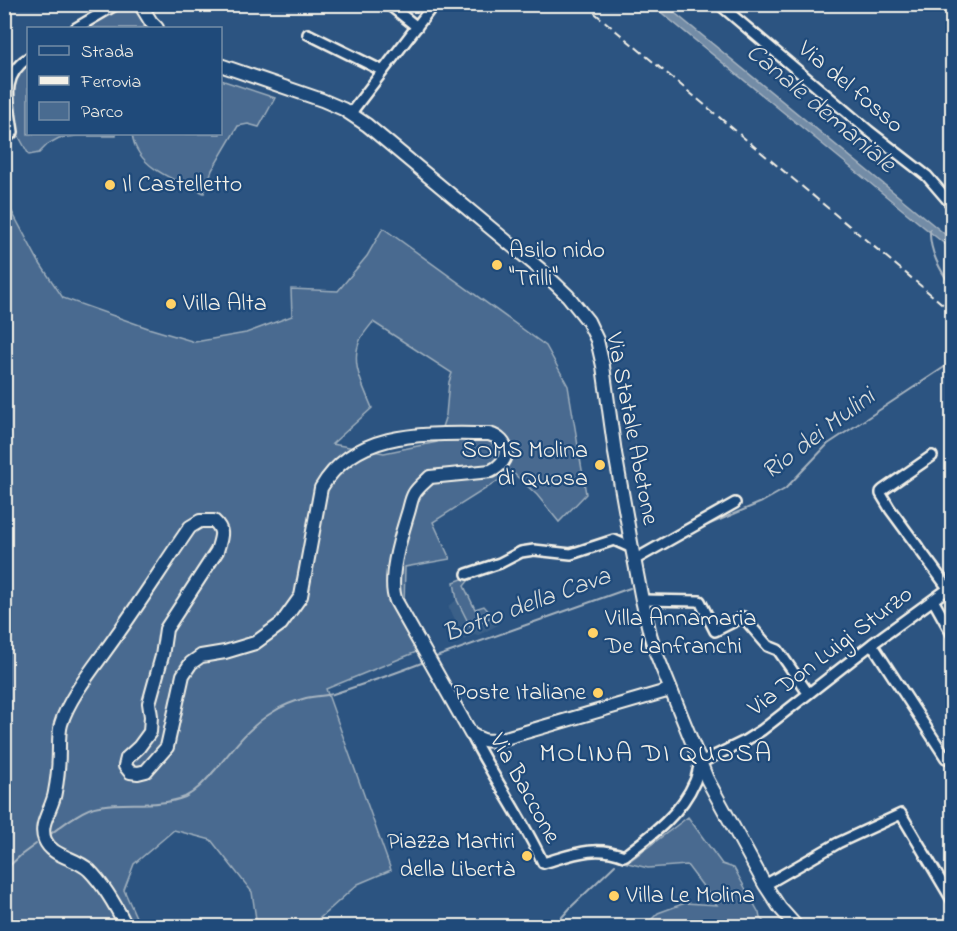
<svg xmlns="http://www.w3.org/2000/svg" width="957" height="931" viewBox="0 0 957 931" font-family="'Indie Flower',sans-serif">
	<style>
		.built { fill: #3b6088 }
		.green { fill: #496b90; stroke: #9eaebc; stroke-width: 1.5; fill-rule: evenodd }
		.water { fill: #738ca6; stroke: #a7b4c0; stroke-width: 1.5 }
		.lines { fill: none; stroke-linecap: round; stroke-linejoin: round }
		.stream { stroke: #a7b4c0; stroke-width: 2 }
		.street-casing { stroke: #f4f1e8; stroke-width: 14 }
		.secondary-casing { stroke: #f4f1e8; stroke-width: 16 }
		.street { stroke: #1f4a7a; stroke-width: 9 }
		.secondary { stroke: #1f4a7a; stroke-width: 12 }
		.rail { stroke: #f4f1e8; stroke-width: 2; stroke-dasharray: 9 4.5; stroke-linecap: butt }
		.poi-dot { fill: #ffd166; stroke: #1f4a7a; stroke-width: 2 }
		.labels { text-anchor: middle; dominant-baseline: central; stroke-width: 4.5; stroke-linejoin: round; paint-order: stroke }
		.street-label { font-size: 24px; fill: #f4f1e8; stroke: #1f4a7a }
		.poi-label { font-size: 24px; fill: #f4f1e8; stroke: #1f4a7a; text-anchor: start }
		.water-label { font-size: 26px; font-style: italic; fill: #dadddb; stroke: #1f4a7a }
		.quarter-label { font-size: 27px; letter-spacing: 1.5px; fill: #f4f1e8; stroke: #1f4a7a }
	</style>
	<rect width="100%" height="100%" fill="#2c5481"/>
	<filter id="ink" filterUnits="userSpaceOnUse"><feTurbulence type="fractalNoise" baseFrequency=".0167" numOctaves="2"/><feDisplacementMap in="SourceGraphic" scale="12" xChannelSelector="R" yChannelSelector="G"/><feConvolveMatrix kernelMatrix="1 2 1 2 8 2 1 2 1" color-interpolation-filters="sRGB"/></filter>
	<g filter="url(#ink)">
		<path class="built" d="M457,600L471,628L493,616L498,625L477,636L476,634L464,640L460,634L462,632L448,606Z"/>
		<path class="green" d="M125,5H132L144,23V28H86Z
			M28,64V134H116V136H77L59,138L48,144L39,153L29,155L17,133V122L11,86L23,67Z
			M221,80L275,98L259,127L248,124L238,126L212,170L204,193C176,181 136,168 132,134H220Z
			M4,197L39,262L63,298L148,328L195,342L246,333L292,316L291,289L338,291L367,256L383,228L546,346L568,386L586,494L559,522L537,495L512,472L433,522L450,559L405,567L404,605L426,648L326,689L391,870L358,884L311,926H257L252,892L211,840L174,830L134,864L124,890L140,926H5ZM373,322L452,373L449,382L446,415L437,442L384,453L332,444L372,408C363,385 349,363 361,338C364,333 369,327 373,322Z
			M473,575L464,586L475,609L484,606L493,616L471,628L457,600L454,582Z
			M688,817L722,864L734,868L759,913L760,918L768,926H645L658,913L685,903L717,905L687,865L648,868L627,863Z"/>
		<path class="water" d="M652,5H665L952,240V250Z"/>
		<g class="lines">
			<path class="stream" d="M930,230C929,251 940,270 952,287
				M640,562L703,527L762,502L785,489L828,444L952,362
				M436,657L630,588
				M48,836C61,826 83,808 99,806C128,801 157,808 185,797C197,791 206,780 215,770C233,749 249,726 273,712C283,705 295,701 306,698C315,696 324,696 333,694C364,684 394,674 424,662
				M4,871L21,855L36,844
				M554,926L571,907L615,865"/>
			<defs>
				<path id="street" d="M388,4L417,27
					M719,4L869,131L927,176L952,205
					M76,28L117,4
					M308,34L383,71
					M350,114L434,4
					M4,141L13,132C9,101 0,77 28,58
					M932,456L883,490L881,492V494L890,509L948,588
					M634,560L735,503
					M467,574L500,563L521,552L534,550L571,554L614,540L632,548
					M642,600L700,601L715,631L743,617L768,646L778,650L808,693
					M933,600L952,634
					M872,644L946,758
					M471,734C493,778 523,819 543,863C571,855 595,844 624,856C652,835 681,814 695,781C697,776 698,769 700,763L743,742L762,730L872,644L952,586
					M765,885L838,843L901,814L952,900"/>
				<path id="secondary" d="M140,4L151,22L157,28
					M220,65L322,100L343,109L367,125L540,269L568,296L588,321L597,340L603,366L615,453L632,548L642,600L650,634L656,653L707,779L765,885L780,908L796,926
					M126,926C117,908 103,884 89,870C75,857 52,857 45,840C38,824 53,808 55,792C58,777 59,762 59,747C59,740 59,731 61,724C69,696 99,661 116,636C141,601 165,563 190,527L200,521H214C225,531 221,537 217,551L166,629L162,656L149,703L151,716L150,732L139,747L127,758L125,766L130,772L138,773L146,771L167,747L183,675L191,663L201,656L225,652L255,643L281,624L301,596L321,488C356,428 429,434 489,434C511,440 511,461 491,471L430,477C425,482 417,488 414,494C411,499 410,507 408,513C401,536 387,579 396,601L471,734C480,740 487,742 498,740L670,690"/>
			</defs>
			<use href="#street" class="street-casing"/>
			<use href="#secondary" class="secondary-casing"/>
			<use href="#street" class="street"/>
			<use href="#secondary" class="secondary"/>
			<path class="rail" d="M584,4L952,312"/>
		</g>
	</g>
	<g class="poi-dot">
		<circle cx="110" cy="185" r="6"/>
		<circle cx="497" cy="265" r="6"/>
		<circle cx="171" cy="304" r="6"/>
		<circle cx="600" cy="465" r="6"/>
		<circle cx="593" cy="633" r="6"/>
		<circle cx="598" cy="693" r="6"/>
		<circle cx="527" cy="856" r="6"/>
		<circle cx="614" cy="896" r="6"/>
	</g>
	<g class="labels">
		<g class="street-label">
			<text transform="translate(850 88) rotate(40)">Via del fosso</text>
			<text transform="translate(631 429) rotate(79)">Via Statale Abetone</text>
			<text transform="translate(831 652) rotate(-37)">Via Don Luigi Sturzo</text>
			<text transform="translate(524 789) rotate(61)">Via Baccone</text>
		</g>
		<g class="poi-label">
			<text x="122" y="185">Il Castelletto</text>
			<text x="509" y="251">Asilo nido<tspan x="509" dy="28">"Trilli"</tspan></text>
			<text x="183" y="304">Villa Alta</text>
			<text x="588" y="451" text-anchor="end">SOMS Molina<tspan x="588" dy="28">di Quosa</tspan></text>
			<text x="605" y="619">Villa Annamaria<tspan x="605" dy="28">De Lanfranchi</tspan></text>
			<text x="586" y="693" text-anchor="end">Poste Italiane</text>
			<text x="515" y="842" text-anchor="end">Piazza Martiri<tspan x="515" dy="28">della Libertà</tspan></text>
			<text x="626" y="896">Villa Le Molina</text>
		</g>
		<g class="water-label">
			<text transform="translate(820 109) rotate(40)">Canale demaniale</text>
			<text transform="translate(819 435) rotate(-37)">Rio dei Mulini</text>
			<text transform="translate(527 606) rotate(-20)">Botro della Cava</text>
		</g>
		<g class="quarter-label">
			<text x="656" y="754">MOLINA DI QUOSA</text>
		</g>
	</g>
	<rect width="957" height="931" fill="none" stroke="#1f4a7a" stroke-width="24"/>
	<rect x="12" y="12" width="933" height="907" fill="none" stroke="#f4f1e8" stroke-width="2" filter="url(#ink)"/>
	<rect x="27" y="27" width="195" height="108" fill="#1f4a7a" stroke="#748da6" stroke-width="1.5"/>
	<rect x="39" y="46" width="30" height="9" fill="#1f4a7a" stroke="#748da6" stroke-width="1.5"/>
	<text x="81" y="57" font-size="18" fill="#f4f1e8">Strada</text>
	<rect x="39" y="76" width="30" height="9" fill="#f4f1e8" stroke="#748da6" stroke-width="1.5"/>
	<text x="81" y="87" font-size="18" fill="#f4f1e8">Ferrovia</text>
	<rect x="39" y="102" width="30" height="18" fill="#496b90" stroke="#748da6" stroke-width="1.5"/>
	<text x="81" y="117" font-size="18" fill="#f4f1e8">Parco</text>
</svg>
